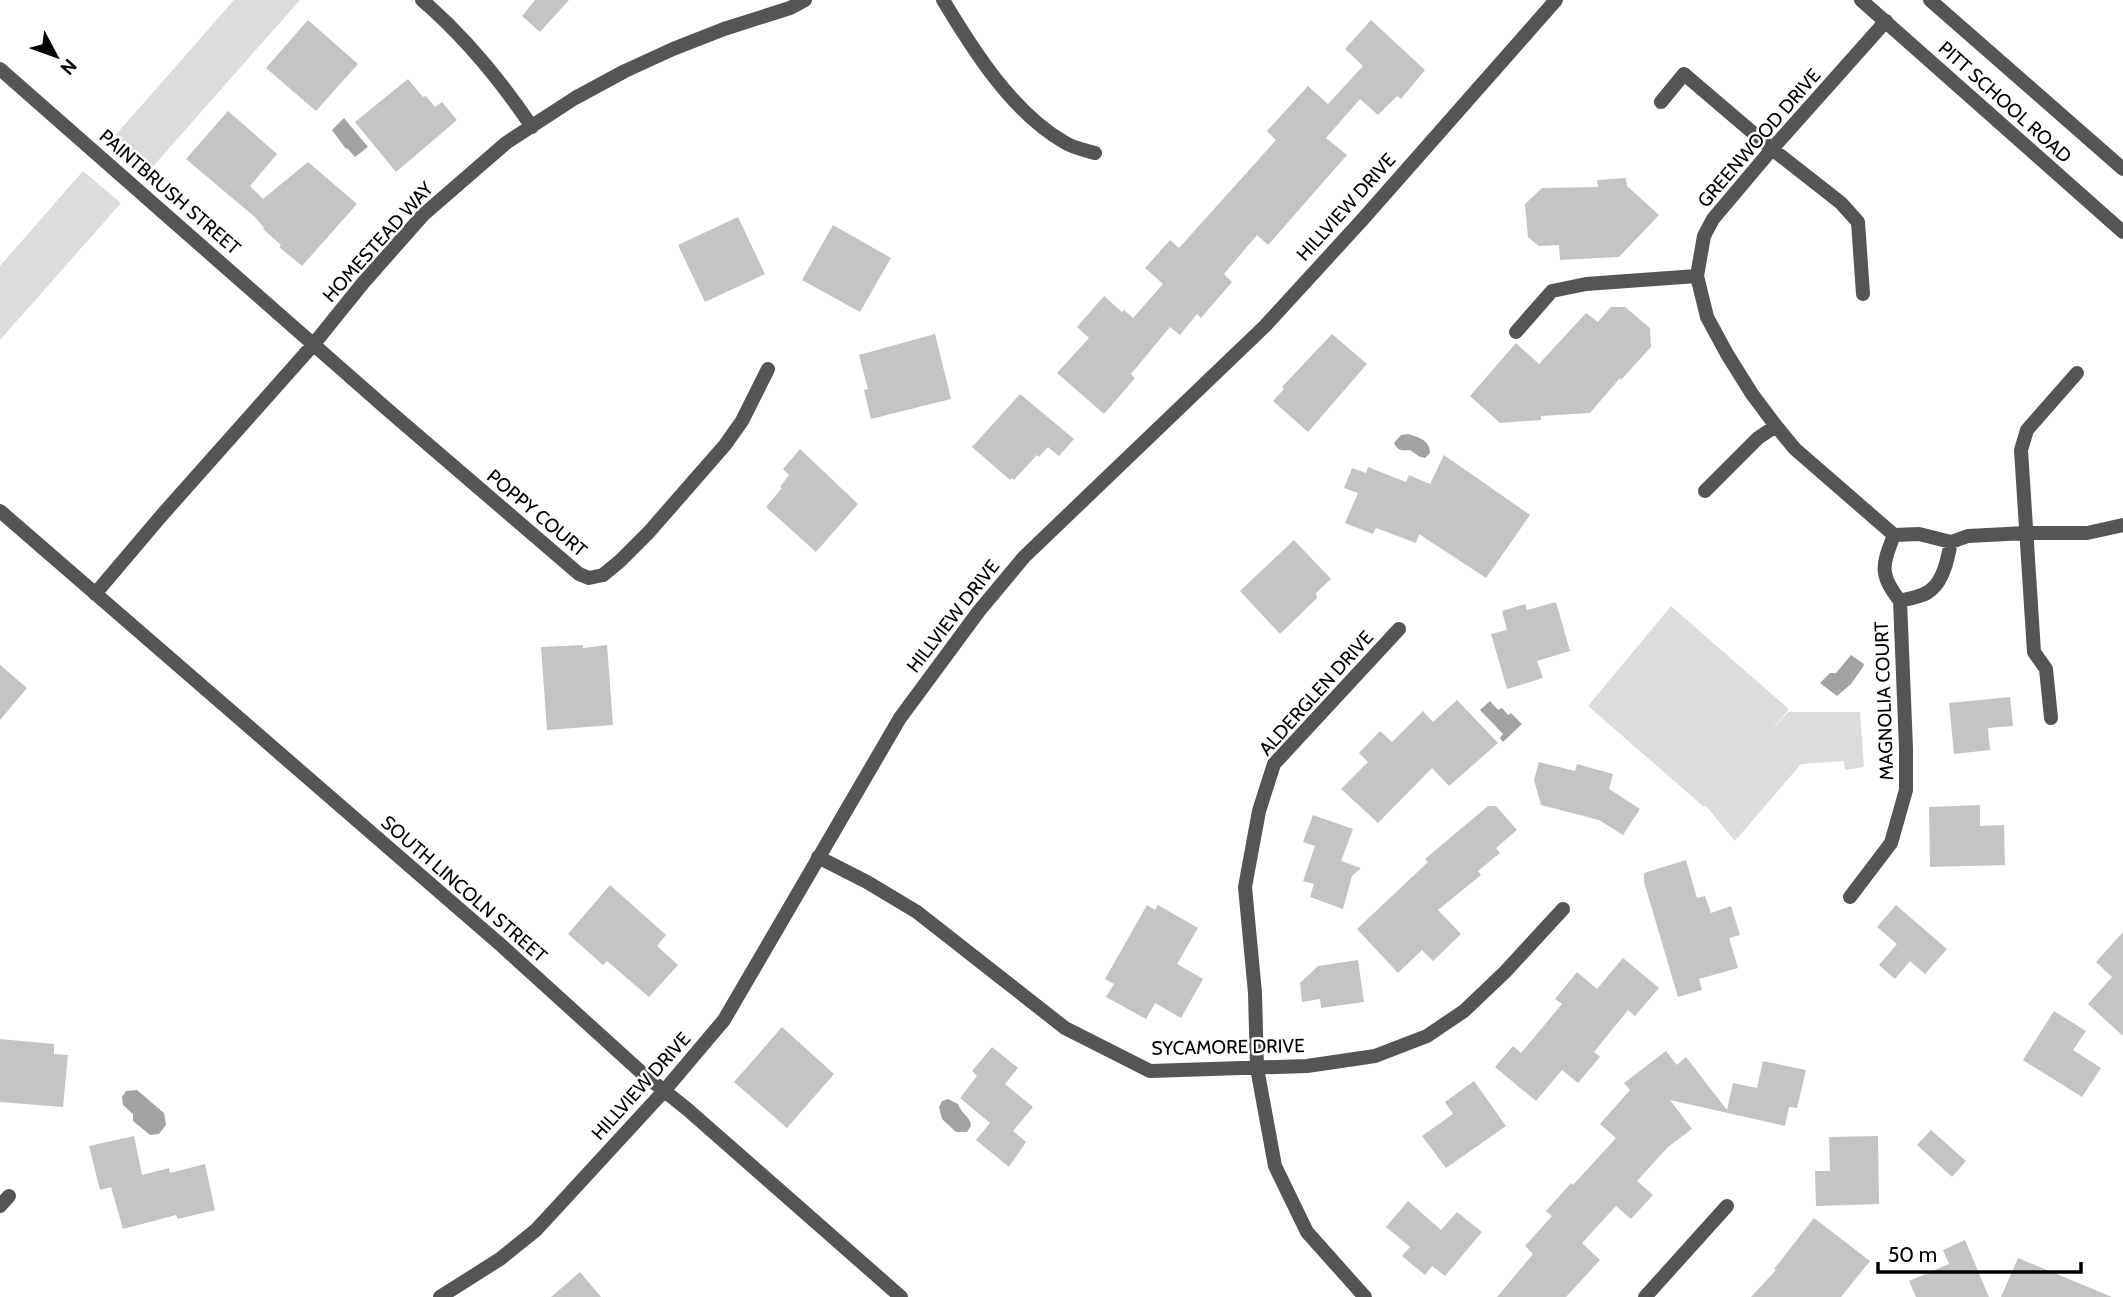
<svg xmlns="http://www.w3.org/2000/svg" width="2123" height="1297" viewBox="0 0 2123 1297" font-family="Cabin,sans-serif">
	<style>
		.green { fill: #dcdcdc }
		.water { fill: #a3a3a3 }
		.building { fill: #c4c4c4 }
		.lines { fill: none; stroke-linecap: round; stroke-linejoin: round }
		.minor { stroke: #555; stroke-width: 14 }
		.tertiary { stroke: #555; stroke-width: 14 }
		.labels { text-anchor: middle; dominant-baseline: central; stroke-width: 5; stroke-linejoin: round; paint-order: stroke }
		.street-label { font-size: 19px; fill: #000; stroke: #fff }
	</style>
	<rect width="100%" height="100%" fill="#fff"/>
	<path class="green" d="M234,0H300L149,171L112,139Z
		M83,171L121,203L0,340V266Z
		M1671,606L1789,709L1769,733L1788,712H1860L1864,767L1845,770L1844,761L1801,764L1735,841L1706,806L1704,807L1588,706Z"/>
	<path class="water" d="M344,118L368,147L355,157L347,148L346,149L332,130Z
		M1408,434C1418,437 1430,440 1430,453L1425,458L1420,457L1410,450C1402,451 1398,451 1394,443L1401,435Z
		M1851,655L1864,664L1863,667L1851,684L1837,696L1820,683L1830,673H1836Z
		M1490,701L1498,710L1502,708L1508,715L1511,713L1522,724L1503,742L1500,738L1503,734L1480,710Z
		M137,1090L164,1113L166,1125L159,1134L150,1135L133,1121V1114L123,1105L122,1097L126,1091Z
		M948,1099L958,1104C962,1115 971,1117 971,1126L967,1132H956L942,1119L939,1107L942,1101Z"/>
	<path class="building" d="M535,0H569L540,32L522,16Z
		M308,20L358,64L316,111L266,68Z
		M1371,20L1425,70L1401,99L1397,96L1378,115L1360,99L1326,138L1347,155L1268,245L1257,235L1224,274L1232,282L1201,318L1197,314L1180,335L1170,327L1131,374L1135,378L1104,414L1057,373L1089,338L1077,327L1104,296L1122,312L1124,310L1133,318L1163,284L1145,268L1170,240L1179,248L1276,140L1267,131L1308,86L1328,104L1363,66L1345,49Z
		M408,79L423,97L426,96L435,107L442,102L457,120L396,172L355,122Z
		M228,111L277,154L250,186L263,199L308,162L357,204L302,266L279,247L281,245L263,229L264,228L256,218L186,159Z
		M1626,178L1627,186L1659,215L1619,257L1560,260L1559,245L1539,246L1528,237L1525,204L1542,188L1598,187L1597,180Z
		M738,217L765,274L705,302L678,245Z
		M833,225L891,258L860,312L802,280Z
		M1611,307H1625L1650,328L1651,347L1621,380L1620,378L1590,413L1541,416V420L1500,423L1470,396L1516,343L1539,364L1586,313L1598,322Z
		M935,334L951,399L871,419L864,390L868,389L859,355Z
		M1332,334L1367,364L1308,432L1273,401L1284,389L1282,387Z
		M1020,394L1074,439L1059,456L1048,447L1039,457L1037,455L1014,480L1012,478L1010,480L972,447Z
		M800,449L858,504L816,552L766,507L782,488L780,487L789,475L783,469Z
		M1444,455L1530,515L1486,578L1419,534L1416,543L1376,528L1373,534L1345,523L1358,493L1344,488L1352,468L1366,473L1368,467L1406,482L1409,475L1430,484Z
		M1294,540L1331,579L1316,593L1317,598L1280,634L1240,591Z
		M1556,602L1570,651L1537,661L1543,678L1507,689L1491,634L1507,630L1502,611L1525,604L1527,610Z
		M583,645V648L607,645L613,725L547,730L541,647Z
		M0,665L27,688L0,720Z
		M2010,697L2013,726L1988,728L1990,750L1954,754L1949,703Z
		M1457,700L1498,743L1449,786L1432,768L1378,823L1341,789L1368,762L1359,753L1380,731L1392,742L1423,711L1433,722Z
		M1539,762L1575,771L1577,764L1613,774L1609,789L1640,809L1623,835L1599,820L1541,805L1534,780Z
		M1980,805V826L2004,825L2005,865L1930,867L1929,807Z
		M1488,806H1496L1517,830L1496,848L1500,853L1478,871L1481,875L1438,910L1461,934L1433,961L1422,950L1398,973L1357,929L1428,862L1425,859Z
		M1313,815L1353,829L1341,861L1361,868L1352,876L1343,909L1310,897L1314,884L1303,881L1315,846L1303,842Z
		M1686,860L1697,898L1705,896L1711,913L1731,906L1740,935L1729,938L1738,968L1699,979L1702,990L1678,997L1644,882V873Z
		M610,885L666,935L657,946L678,965L649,997L607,961L603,965L568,934Z
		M1147,905L1155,910L1158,905L1198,928L1177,964L1203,979L1181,1018L1155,1003L1146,1019L1106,997L1114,984L1105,979Z
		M1896,905L1947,949L1925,974L1910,961L1895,979L1879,965L1897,944L1877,927Z
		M2123,932V1036L2088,1004L2112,977L2096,962Z
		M1623,958L1659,988L1635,1016L1628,1010L1594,1052L1600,1057L1578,1083L1562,1070L1536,1101L1495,1067L1513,1046L1521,1053L1562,1004L1555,999L1577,972L1597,989Z
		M1358,960L1364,1002L1321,1008L1320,999L1302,1002L1300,983L1318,966Z
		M2054,1011L2086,1031L2073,1050L2101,1068L2082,1097L2023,1060Z
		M782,1027L834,1074L787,1128L734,1082Z
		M0,1039L54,1044V1054L68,1055L63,1107L0,1102Z
		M992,1047L1018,1068L1005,1084L1033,1107L1013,1131L1026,1142L1009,1167L976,1140L990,1123L960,1098L977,1076L972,1071Z
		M1666,1051L1677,1065L1686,1057L1727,1110L1733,1083L1757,1088L1763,1061L1806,1070L1797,1108L1789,1107L1785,1126L1670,1100L1692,1129L1668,1147L1637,1181L1653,1195L1631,1219L1616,1206L1582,1243L1600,1260L1566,1297H1497L1533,1254L1525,1246L1552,1216L1546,1211L1571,1183L1573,1185L1616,1138L1600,1124L1630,1090L1624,1083Z
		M1474,1081L1506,1126L1446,1168L1422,1136L1453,1114L1445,1102Z
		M1931,1130L1966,1161L1952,1177L1917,1145Z
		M134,1136L142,1175L169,1168L170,1173L205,1164L215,1210L178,1219L176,1215L123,1229L111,1187L100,1190L89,1146Z
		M1878,1136L1879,1204L1816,1206L1815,1171H1830L1829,1137Z
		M1408,1201L1441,1230L1457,1212L1482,1232L1445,1276L1432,1266L1425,1275L1402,1256L1410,1247L1386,1227Z
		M1814,1218L1870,1261L1841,1297H1751L1776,1270L1774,1269Z
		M1965,1240L1989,1297H1916L1909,1281L1949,1264L1943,1250Z
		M2018,1258L2112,1297H2001Z
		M580,1272L601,1297H551Z"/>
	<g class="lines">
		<path class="minor" d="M422,0C465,37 501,81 532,127
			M943,0C973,50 1012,112 1064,142C1073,148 1085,150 1095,153
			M1886,21L1772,149L1713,219L1704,236L1697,276L1707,317L1727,354L1752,394L1776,426L1795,449L1894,535L1919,534L1951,542L1968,536L2026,533H2087L2123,525
			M0,69L388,410L579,574L589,578L603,575L620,561L649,532L725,445L742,421L768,369
			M1661,102L1684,74L1772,149L1841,203L1858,222L1863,294
			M1516,332L1552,291L1586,284L1697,276
			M1705,491L1758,438L1776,426
			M0,511L502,946L642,1073L687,1109L901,1297
			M95,594L162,515L313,345L363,283L423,215L506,143L575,98L625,71L673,49L724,29L790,8L805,0
			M1900,601C1910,598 1924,597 1932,589C1944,579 1948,557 1951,542
			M2051,718L2046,669L2034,652L2021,450L2027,430L2077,373
			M818,857L867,882L917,912L1065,1028L1150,1071L1307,1066L1375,1056L1427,1036L1464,1011L1505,972L1563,909
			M1850,897L1891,843L1906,790V748L1900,601C1879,574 1882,566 1894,535
			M0,1206L9,1196
			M440,1297L500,1259L536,1230L664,1091L724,1020L900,718L979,611L1024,557L1265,326L1363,219L1556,0
			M1365,1297L1307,1232L1275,1166L1257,1068L1255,993L1245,887L1259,811L1274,764L1399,629
			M1645,1297L1727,1206"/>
		<path class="tertiary" d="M1861,0L2123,232
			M1930,0L2123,169"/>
	</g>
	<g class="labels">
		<g class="street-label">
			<text transform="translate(2005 102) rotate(42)">PITT SCHOOL ROAD</text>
			<text transform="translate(1759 138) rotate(-49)">GREENWOOD DRIVE</text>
			<text transform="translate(170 192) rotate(41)">PAINTBRUSH STREET</text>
			<text transform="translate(1346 207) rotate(-48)">HILLVIEW DRIVE</text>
			<text transform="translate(378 242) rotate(-48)">HOMESTEAD WAY</text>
			<text transform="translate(537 513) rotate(40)">POPPY COURT</text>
			<text transform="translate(953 616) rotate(-52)">HILLVIEW DRIVE</text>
			<text transform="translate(1316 693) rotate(-48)">ALDERGLEN DRIVE</text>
			<text transform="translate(1884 701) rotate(-92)">MAGNOLIA COURT</text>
			<text transform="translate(464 889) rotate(41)">SOUTH LINCOLN STREET</text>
			<text transform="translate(1228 1047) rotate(-1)">SYCAMORE DRIVE</text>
			<text transform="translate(641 1086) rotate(-48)">HILLVIEW DRIVE</text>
		</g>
	</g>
	<g transform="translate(56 56) rotate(131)" stroke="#ffffff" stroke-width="5" paint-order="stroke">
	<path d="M0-5L12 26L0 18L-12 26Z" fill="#000000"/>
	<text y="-10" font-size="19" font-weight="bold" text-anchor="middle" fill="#000000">N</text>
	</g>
	<path d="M1878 1262v10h203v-10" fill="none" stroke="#000000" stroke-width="3.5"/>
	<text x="1888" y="1262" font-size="21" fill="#000000" stroke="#ffffff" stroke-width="5" paint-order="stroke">50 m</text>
</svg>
